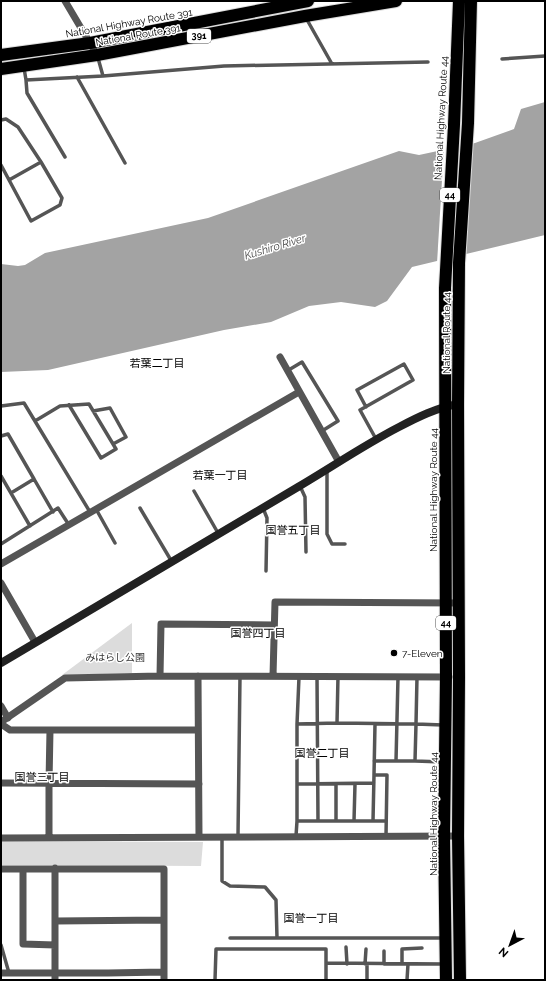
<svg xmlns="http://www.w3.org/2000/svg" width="546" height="981" viewBox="0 0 546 981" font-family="Raleway,'Noto Sans JP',sans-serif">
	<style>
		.green { fill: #dcdcdc }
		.water { fill: #a3a3a3 }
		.pier { fill: #fff }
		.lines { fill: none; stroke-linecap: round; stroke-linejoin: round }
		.highway-casing { stroke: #dbdbdb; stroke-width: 14 }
		.lane { stroke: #555; stroke-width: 3.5 }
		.street { stroke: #555; stroke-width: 7 }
		.secondary { stroke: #222; stroke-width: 8 }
		.highway { stroke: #000; stroke-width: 12 }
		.poi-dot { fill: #000; stroke: #fff; stroke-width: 1.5 }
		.labels { text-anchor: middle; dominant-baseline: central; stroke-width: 3; stroke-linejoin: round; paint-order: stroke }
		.shield { fill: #fff; stroke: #4c4c4c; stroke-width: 1 }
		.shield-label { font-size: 9px; font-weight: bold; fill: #000 }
		.street-label { font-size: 10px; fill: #000; stroke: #fff }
		.poi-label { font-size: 10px; fill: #000; stroke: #fff; text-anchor: start }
		.park-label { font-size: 10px; fill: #333; stroke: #fff }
		.water-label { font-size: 11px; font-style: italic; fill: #444; stroke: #fff }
		.neighbourhood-label { font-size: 11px; fill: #000; stroke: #fff }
	</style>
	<rect width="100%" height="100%" fill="#fff"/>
	<path class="green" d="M132,623V673L62,675Z
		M1,841L203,842L201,866L1,865Z"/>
	<path class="water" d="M545,102V235L412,267L387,301L375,307L341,302L309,306L271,322L224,330L48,370L1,372V264L18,266L25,265L45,253L208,218L399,151L419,155L475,143L514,129L521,109Z"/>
	<path class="pier" d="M473,141L465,257L437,263L444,147Z"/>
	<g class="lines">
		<defs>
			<path id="highway" d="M1,55L90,43L308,1
				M1,69L97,55L305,16L396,1
				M446,980L444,836L446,677L445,288L454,125L459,1
				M460,980L458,836L459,677L458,404L459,263L468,123L471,1"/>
		</defs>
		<use href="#highway" class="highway-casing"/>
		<path class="lane" d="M306,18L332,64
			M98,58L103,76
			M502,59L545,56
			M24,68L26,80L103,76L224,66L428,62
			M77,77L125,163
			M26,80L27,93L65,157
			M1,120L6,119L18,127L41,162L62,198L60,205L31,221L1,165
			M9,180L41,162
			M287,371L302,362L338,421L322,431
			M1,406L24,403L90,512
			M366,407L357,390L404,364L413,380L360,410L376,439
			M93,411L110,408L126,437L113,444
			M35,421L60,406L89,404L116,449L101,458L69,405
			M1,436L8,434L34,479L11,493
			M327,471V534L332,544H345
			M1,476L30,526
			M34,479L53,512
			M300,486L305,497L306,552
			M194,491L218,533
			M140,508L172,562
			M263,508L267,518L266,571
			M96,509L115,543
			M1,544L58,508L69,525
			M317,676L318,821
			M338,676L337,723L416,724L417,677
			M299,677L297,724V821H386
			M297,724L337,723
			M375,724L374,775H387L386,836
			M443,725L416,724L415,761L443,762
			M374,761H415
			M396,761L398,677
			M297,784L374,783
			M336,821V784
			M354,821L355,784
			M373,821L374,775
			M238,836L240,676
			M296,836L297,821
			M222,837V881L230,886L265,887L276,900L277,938
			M230,938H443
			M1,945L9,973
			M346,947L347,964
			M365,964L366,949
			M367,964V980
			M384,964V951
			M402,964V949L422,948
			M215,980L216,949H326V963
			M326,980V963L443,964
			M407,980L408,964"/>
		<path class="street" d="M65,1L97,55
			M280,357L339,462
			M1,564L299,392
			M1,583L35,642
			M160,676L161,624L274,625
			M198,676L199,836
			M273,676L275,602L459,603
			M1,706L8,718
			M1,722L65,678L160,676L449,677
			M1,724L10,730H198
			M1,783L199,784
			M1,838L458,836
			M49,838V783L50,730
			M1,869H164V980
			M23,869V944L55,945
			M56,921L163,920
			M1,973H108L164,972
			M55,980V868"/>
		<path class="secondary" d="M1,663C100,604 199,546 298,487C332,467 364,445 399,427C418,417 436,408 458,404"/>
		<use href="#highway" class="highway"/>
	</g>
	<circle class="poi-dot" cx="394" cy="653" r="4"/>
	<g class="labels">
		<g class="shield">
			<rect x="187" y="29" width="24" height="14" rx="3"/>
			<rect x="440" y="188" width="20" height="14" rx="3"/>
			<rect x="436" y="616" width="20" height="14" rx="3"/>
		</g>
		<g class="shield-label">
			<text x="199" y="36">391</text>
			<text x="450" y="195">44</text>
			<text x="446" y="623">44</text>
		</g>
		<g class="street-label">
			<text transform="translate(129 23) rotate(-10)">National Highway Route 391</text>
			<text transform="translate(138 35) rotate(-10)">National Route 391</text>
			<text transform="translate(441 118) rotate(-87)">National Highway Route 44</text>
			<text transform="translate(446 333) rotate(-90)">National Route 44</text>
			<text transform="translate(433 490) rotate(-90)">National Highway Route 44</text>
			<text transform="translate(433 814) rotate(-90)">National Highway Route 44</text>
		</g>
		<g class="poi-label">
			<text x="402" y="653">7-Eleven</text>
		</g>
		<g class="park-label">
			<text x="115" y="657">みはらし公園</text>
		</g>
		<g class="water-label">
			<text transform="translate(275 247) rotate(-17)">Kushiro River</text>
		</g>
		<g class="neighbourhood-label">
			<text x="157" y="363">若葉二丁目</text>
			<text x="220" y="475">若葉一丁目</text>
			<text x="293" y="530">国誉五丁目</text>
			<text x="258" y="633">国誉四丁目</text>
			<text x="322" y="753">国誉二丁目</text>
			<text x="42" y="777">国誉三丁目</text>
			<text x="311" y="918">国誉一丁目</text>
		</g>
	</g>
	<rect width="546" height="981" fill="none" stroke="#000000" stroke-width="4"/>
	<g transform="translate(510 945) rotate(221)" stroke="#ffffff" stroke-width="3" paint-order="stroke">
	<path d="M0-3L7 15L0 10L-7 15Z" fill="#000000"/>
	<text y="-6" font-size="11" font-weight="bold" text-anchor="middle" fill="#000000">N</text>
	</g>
</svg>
